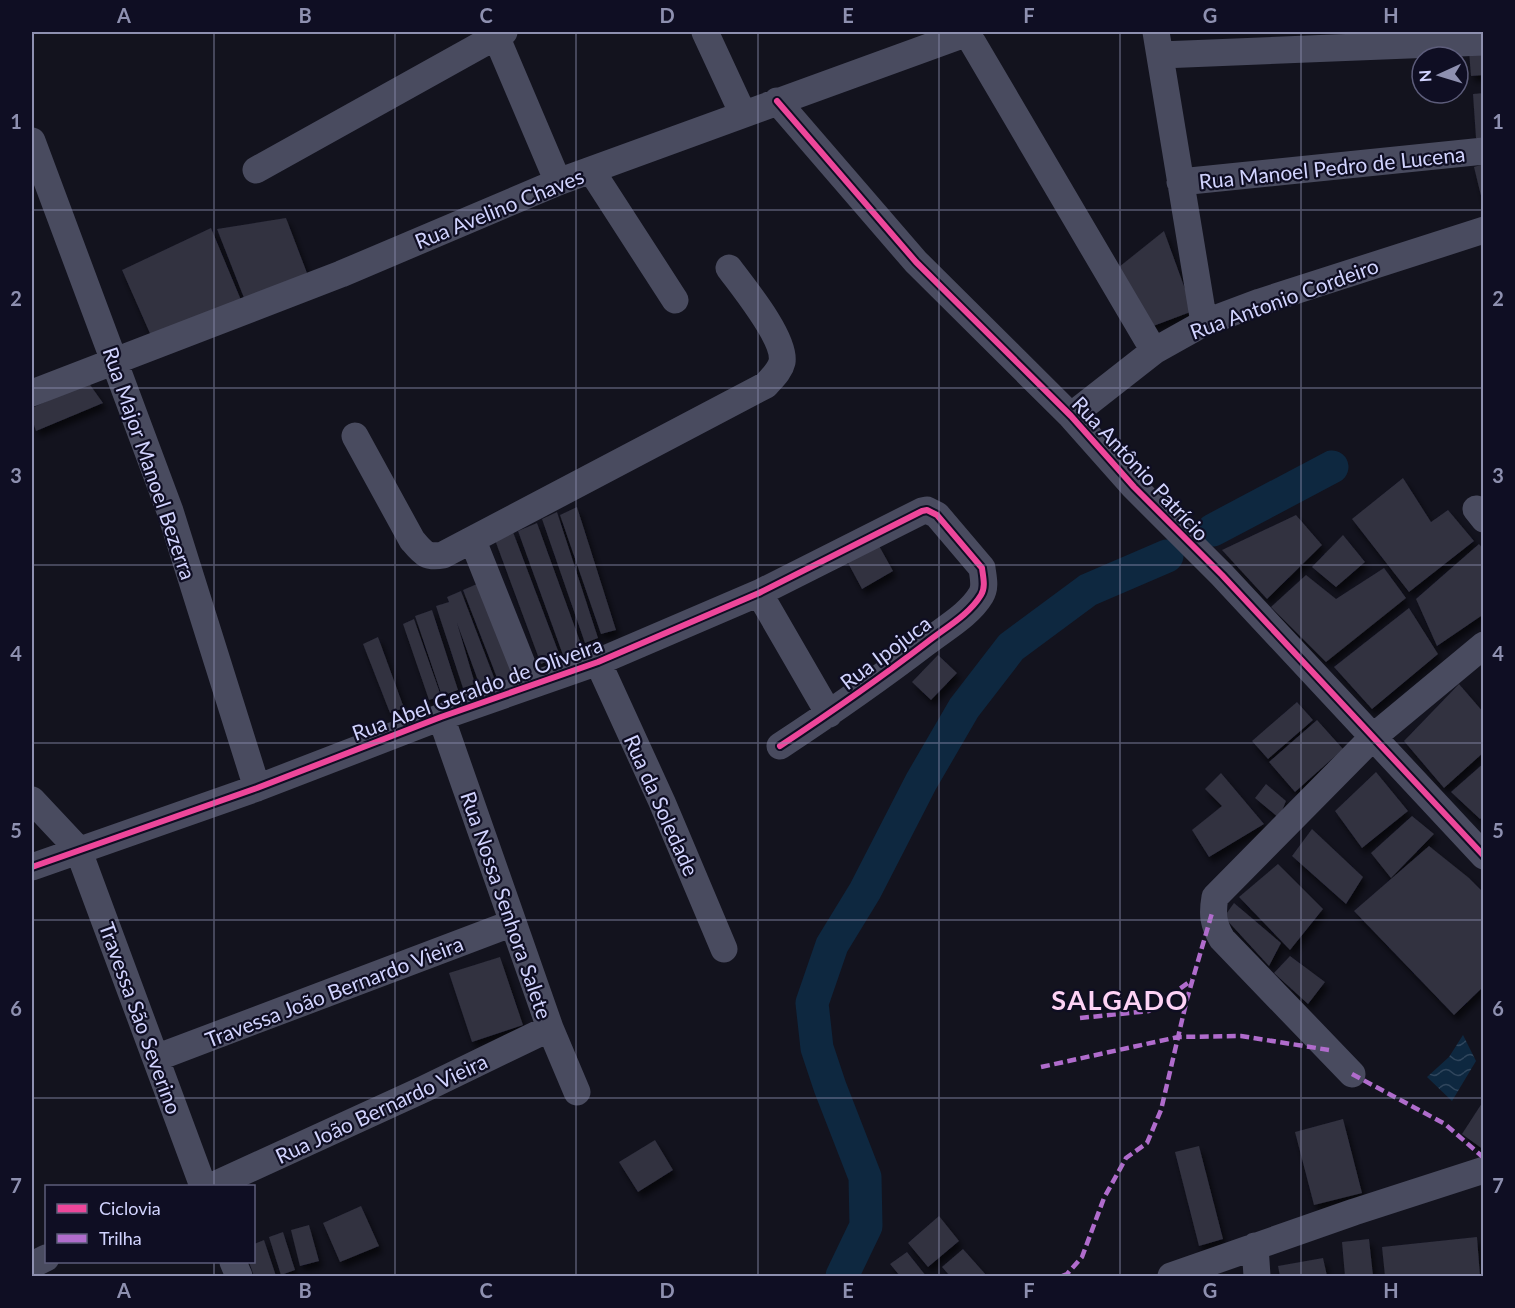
<svg xmlns="http://www.w3.org/2000/svg" width="1515" height="1308" viewBox="0 0 1515 1308" font-family="Lato,sans-serif">
	<style>
		.water { fill: url(#water-waves) }
		.lines { fill: none; stroke-linecap: round; stroke-linejoin: round }
		.canal { stroke: #0e2840; stroke-width: 33 }
		.building { fill: #313140; filter: url(#shadow) }
		.street { stroke: #494b5f; stroke-width: 27 }
		.quiet { stroke: #b06ccc; stroke-width: 4.5; stroke-dasharray: 9 4.5; stroke-linecap: butt }
		.cycleway-casing { stroke: #0f0e23; stroke-width: 10 }
		.cycleway { stroke: #ed469a; stroke-width: 6 }
		.grid { fill: none; stroke: #8e90b0; stroke-width: 1.5; stroke-opacity: 0.55 }
		.labels { text-anchor: middle; dominant-baseline: central; stroke-width: 4.5; stroke-linejoin: round; paint-order: stroke }
		.street-label { font-size: 21px; fill: #d1d3fe; stroke: #0f0e23 }
		.district-label { font-size: 27px; font-weight: bold; letter-spacing: 1.5px; fill: #fed3f5; stroke: #0f0e23 }
		.neatline { fill: none; stroke: #8e90b0; stroke-width: 2 }
		.grid-label { font-size: 20px; text-anchor: middle; font-weight: bold; fill: #8e90b0 }
	</style>
	<defs>
		<pattern id="water-waves" width="16" height="10" patternUnits="userSpaceOnUse" patternTransform="scale(1.5)"><rect width="16" height="10" fill="#0e2840"/><path d="M0 5q4-4 8 0t8 0" fill="none" stroke="#30465d"/></pattern>
		<filter id="shadow"><feDropShadow dx="3.5" dy="6" stdDeviation="3" flood-color="#0009"/></filter>
	</defs>
	<rect width="100%" height="100%" fill="#13131e"/>
	<path class="water" d="M1463,1035L1476,1061L1452,1101L1427,1077L1449,1057Z"/>
	<g class="lines">
		<path class="canal" d="M1213,530L1332,467
			M842,1276L866,1226L865,1177L830,1087L817,1048L812,1003L832,945L865,891L921,782L964,708L1011,647L1088,590L1167,556"/>
	</g>
	<path class="building" d="M1484,50V75L1471,76L1469,51Z
		M1484,93V138H1476L1473,94Z
		M1484,164V204H1483L1474,167Z
		M286,218L307,273L246,303L217,229Z
		M211,228L241,300L152,338L122,270Z
		M1164,231L1193,311L1148,328L1114,271Z
		M88,382L103,403L36,431L32,419V408Z
		M1403,478L1431,522L1448,510L1474,541L1409,592L1352,519Z
		M577,507L616,630L601,634L560,515Z
		M557,512L598,638L585,643L542,519Z
		M1296,515L1322,545L1267,599L1222,550Z
		M537,523L582,647L563,655L518,531Z
		M513,532L560,656L541,664L495,540Z
		M1343,535L1365,562L1336,587L1312,567Z
		M878,544L893,571L862,589L847,561Z
		M1479,544L1484,550V614L1437,646L1416,599Z
		M1384,568L1406,598L1326,662L1271,607L1306,575L1336,599Z
		M477,584L514,678L499,683L463,590Z
		M461,591L495,680L480,686L457,623L475,684L463,688L436,606L449,602L447,597Z
		M1409,608L1438,654L1372,709L1334,667Z
		M432,610L458,690L442,696L415,616Z
		M414,619L441,696L429,700L403,624Z
		M378,637L404,708L390,713L363,644Z
		M938,655L957,673L931,700L912,682Z
		M1459,684L1484,713V752L1444,788L1404,741Z
		M1297,702L1313,720L1268,759L1252,741Z
		M1317,720L1343,749L1295,792L1269,762Z
		M1484,763V816L1480,819L1451,792Z
		M1376,772L1408,811L1362,848L1335,811Z
		M1221,773L1264,824L1209,857L1192,830L1222,806L1205,789Z
		M1266,784L1286,801L1279,818L1255,798Z
		M1412,816L1434,834L1391,878L1371,853Z
		M1312,829L1363,877L1346,904L1292,856Z
		M1429,846L1469,878L1484,893V986L1454,1015L1354,911Z
		M1278,864L1323,909L1290,950L1239,897Z
		M1234,903L1281,943L1269,966L1224,917Z
		M1290,956L1325,982L1308,1004L1274,973Z
		M500,957L523,1025L472,1042L449,973Z
		M1484,1100V1150L1462,1134Z
		M1343,1119L1362,1193L1314,1205L1295,1132Z
		M655,1140L673,1170L638,1192L619,1162Z
		M1199,1146L1223,1239L1199,1246L1175,1152Z
		M361,1206L379,1246L340,1262L323,1223Z
		M939,1216L959,1241L928,1267L908,1243Z
		M309,1225L319,1261L300,1266L291,1230Z
		M283,1232L295,1270L281,1275L269,1237Z
		M1477,1237L1480,1276H1385L1382,1247Z
		M1369,1239L1373,1276H1345L1342,1242Z
		M264,1240L276,1276H254L249,1262H254V1244Z
		M963,1249L987,1276H950L942,1267Z
		M907,1252L926,1276H900L890,1264Z
		M1323,1258L1327,1276H1280L1278,1266Z"/>
	<g class="lines">
		<path class="street" d="M705,32L743,114
			M1156,32L1204,323
			M967,33L1154,351
			M496,36L558,182
			M1161,55L1484,42
			M777,101L916,262L1071,416L1134,487L1222,575L1484,856
			M32,141L170,511L257,788
			M256,170L504,32
			M591,170L675,300
			M1180,182L1484,151
			M32,393L341,274L558,182L970,32
			M1071,416L1154,351L1204,323L1260,302L1484,230
			M355,436L412,540C423,553 426,558 443,555L766,385C772,378 780,371 782,362C786,339 743,287 729,268
			M1476,509L1484,519
			M473,541L530,684
			M759,593L829,714
			M598,662L662,802L724,949
			M441,717L550,1028L577,1092
			M32,800L78,849L203,1186
			M32,867L257,788L441,717L598,662L759,593L922,511L927,510L937,515L982,568C983,577 986,587 981,595C969,615 945,628 926,643C879,679 830,713 780,746
			M156,1058L513,923
			M1352,1074L1222,939C1213,924 1212,914 1215,897L1372,738L1484,645
			M212,1186L424,1089L550,1028
			M1255,1246L1257,1276
			M233,1262L239,1276
			M32,1265L46,1258
			M1171,1276L1354,1212L1484,1170"/>
		<path class="quiet" d="M1080,1018L1149,1011L1192,980
			M1041,1067L1178,1037L1241,1036L1329,1050
			M1352,1074L1445,1124L1484,1158
			M1062,1276L1067,1274L1082,1257L1104,1198L1126,1158L1147,1143L1161,1110L1187,999L1212,913"/>
		<defs>
			<path id="cycleway" d="M777,101L916,262L1071,416L1134,487L1222,575L1484,856
				M32,867L257,788L441,717L598,662L759,593L922,511L927,510L937,515L982,568C983,577 986,587 981,595C969,615 945,628 926,643C879,679 830,713 780,746"/>
		</defs>
		<use href="#cycleway" class="cycleway-casing"/>
		<use href="#cycleway" class="cycleway"/>
	</g>
	<path class="grid" d="M214,32V1186M395,32V1276M576,32V1276M758,32V1276M939,32V1276M1120,32V1276M1301,32V1276M32,210H1484M32,388H1484M32,565H1484M32,743H1484M32,920H1484M32,1098H1484M214,1262V1276"/>
	<g class="labels">
		<g class="street-label">
			<text transform="translate(1332 167) rotate(-6)">Rua Manoel Pedro de Lucena</text>
			<text transform="translate(499 208) rotate(-22)">Rua Avelino Chaves</text>
			<text transform="translate(1284 298) rotate(-20)">Rua Antonio Cordeiro</text>
			<text transform="translate(150 463) rotate(71)">Rua Major Manoel Bezerra</text>
			<text transform="translate(1141 468) rotate(47)">Rua Antônio Patrício</text>
			<text transform="translate(885 652) rotate(-37)">Rua Ipojuca</text>
			<text transform="translate(477 688) rotate(-20)">Rua Abel Geraldo de Oliveira</text>
			<text transform="translate(662 805) rotate(66)">Rua da Soledade</text>
			<text transform="translate(507 905) rotate(71)">Rua Nossa Senhora Salete</text>
			<text transform="translate(334 991) rotate(-21)">Travessa João Bernardo Vieira</text>
			<text transform="translate(141 1018) rotate(70)">Travessa São Severino</text>
			<text transform="translate(381 1108) rotate(-25)">Rua João Bernardo Vieira</text>
		</g>
		<g class="district-label">
			<text x="1120" y="999">SALGADO</text>
		</g>
	</g>
	<rect width="1515" height="1308" fill="none" stroke="#0f0e23" stroke-width="66"/>
	<rect x="45" y="1185" width="210" height="78" fill="#0f0e23" stroke="#5d5d7b" stroke-width="1.5"/>
	<rect x="57" y="1204" width="30" height="9" fill="#ed469a" stroke="#5d5d7b" stroke-width="1.5"/>
	<text x="99" y="1215" font-size="18" fill="#d1d3fe">Ciclovia</text>
	<rect x="57" y="1234" width="30" height="9" fill="#b06ccc" stroke="#5d5d7b" stroke-width="1.5"/>
	<text x="99" y="1245" font-size="18" fill="#d1d3fe">Trilha</text>
	<g transform="translate(1440 75) rotate(266)"><circle r="28" fill="#0f0e23" stroke="#5d5d7b" stroke-width="1.5"/>
	<path d="M0-4.5L10 22L0 15L-10 22Z" fill="#8e90b0"/>
	<text y="-9" font-size="16" font-weight="bold" text-anchor="middle" fill="#d1d3fe">N</text>
	</g>
	<rect x="33" y="33" width="1449" height="1242" class="neatline"/>
	<g class="grid-label">
		<text x="124" y="23">A</text>
		<text x="305" y="23">B</text>
		<text x="486" y="23">C</text>
		<text x="667" y="23">D</text>
		<text x="848" y="23">E</text>
		<text x="1029" y="23">F</text>
		<text x="1210" y="23">G</text>
		<text x="1391" y="23">H</text>
		<text x="16" y="129">1</text>
		<text x="1498" y="129">1</text>
		<text x="16" y="306">2</text>
		<text x="1498" y="306">2</text>
		<text x="16" y="483">3</text>
		<text x="1498" y="483">3</text>
		<text x="16" y="661">4</text>
		<text x="1498" y="661">4</text>
		<text x="16" y="838">5</text>
		<text x="1498" y="838">5</text>
		<text x="16" y="1016">6</text>
		<text x="1498" y="1016">6</text>
		<text x="16" y="1193">7</text>
		<text x="1498" y="1193">7</text>
		<text x="124" y="1298">A</text>
		<text x="305" y="1298">B</text>
		<text x="486" y="1298">C</text>
		<text x="667" y="1298">D</text>
		<text x="848" y="1298">E</text>
		<text x="1029" y="1298">F</text>
		<text x="1210" y="1298">G</text>
		<text x="1391" y="1298">H</text>
	</g>
</svg>
